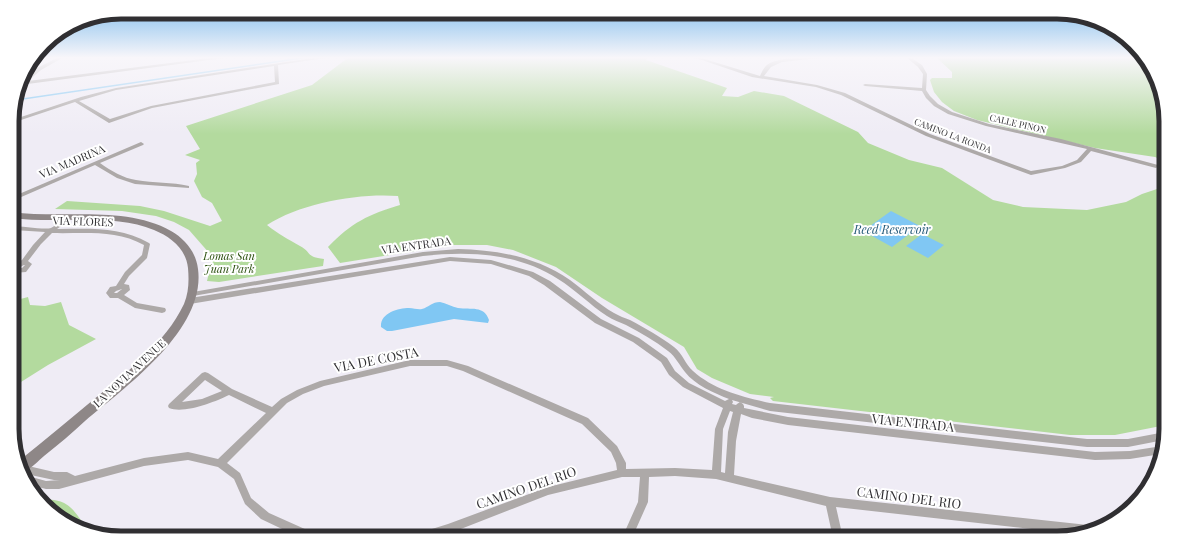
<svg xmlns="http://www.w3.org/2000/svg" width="1178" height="550" viewBox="0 0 1178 550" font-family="'Playfair Display',serif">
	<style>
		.green { fill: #b3da9e }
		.water { fill: #80c7f3 }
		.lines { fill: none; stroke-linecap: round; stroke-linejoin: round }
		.stream { stroke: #80c7f3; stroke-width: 1.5 }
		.street { fill: #ada9a8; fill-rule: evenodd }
		.secondary { fill: #8e8787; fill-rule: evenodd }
		.labels { text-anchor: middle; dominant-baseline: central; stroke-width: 4; stroke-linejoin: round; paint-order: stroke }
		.far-street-label { font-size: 9px; fill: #302f32; stroke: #fff }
		.street-label { font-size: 11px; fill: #302f32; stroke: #fff }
		.park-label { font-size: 11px; font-style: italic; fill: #2b500f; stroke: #fff }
		.water-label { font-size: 12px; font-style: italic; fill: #265b7a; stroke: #fff }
		.near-street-label { font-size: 13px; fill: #302f32; stroke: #fff }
		.rim { fill: none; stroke: #302f32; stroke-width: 5 }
	</style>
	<rect width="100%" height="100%" fill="#efecf5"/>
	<path class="green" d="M349,57H649L646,60L727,88L722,96L738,97L754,91L784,96L858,132L868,143L909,160L942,168L993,200L1023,207L1087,210L1126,202L1142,194L1163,187L1165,183L1166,425L1115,435H1070L773,401L770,398L774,397L750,394L712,378L697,369L684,347L602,298L556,267L513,250L487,245H452L340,263L328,247C351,223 369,214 400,205L398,196C358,193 301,203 267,225C278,234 288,239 300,246C312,252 305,257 324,259L323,266L219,282L207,281L211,264L210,254L189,230L174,222L156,216L122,211L55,209L67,201L140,206L164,211L210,226L222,221L212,203L202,197L194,181L197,174L196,163L200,160L185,155L200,149L186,126L312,85Z
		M936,57H1144L1165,107V161L1155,157L1095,148L977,120L954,111L942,102L934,92L930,80L932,78H952V72Z
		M28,297L30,305L45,306L61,302L69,325L96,339L48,365L13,387V301Z
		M39,499C71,499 71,508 90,532L79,530Z"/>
	<path class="water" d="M891,211L920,226L892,247L863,231Z
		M922,234L944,245L928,258L906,246Z
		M440,302C446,303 452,307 458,308C471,310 484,305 489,320L488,323L454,319L392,331H387L381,327C380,313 398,308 409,308C414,308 418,310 422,309C429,307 432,302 440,302Z"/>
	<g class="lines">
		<path class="stream" d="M16,100L309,57"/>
		<path class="street" d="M59,57H64L41,70L28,81L217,57H226L224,58L20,85L21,83L37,68Z
			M319,57H327L325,58L278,65L279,84L152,108L109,123L75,102L12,123V120L81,97L116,88ZM274,66L275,82L151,106L110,119L79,101L116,90Z
			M693,57H698L760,76C762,72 764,67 767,65C777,57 808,57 821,57L819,58L782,62L771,67L764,76L817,85L845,93L930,134L1031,171L1062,166L1077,160L1087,149L986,126L948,114L934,106L926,98L922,91L865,86L863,85L865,84L922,88L923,74L918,67L906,57H910L922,65L927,74L926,90L930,96L938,104L952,112L989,124L1061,139L1158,165L1159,166L1156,168L1091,151L1081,162L1065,168L1031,175L926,136L841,95L816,87L752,77Z
			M141,142L144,144L143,145L100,163C111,171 123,178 136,180C154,183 172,182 189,186V188L135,184L117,178L95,165L12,201V197Z
			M66,216L69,218L64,224L57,229C90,229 119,226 149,243L150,244L147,258L129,276L124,284L129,285L130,290L124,295L137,303L165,308L166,310L165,312L162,313L135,308L118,298H110L106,293L110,287L116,286L125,272L142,255L144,245C115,229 83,234 52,233L41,244L28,261L32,264L26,272L13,273V265L22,260L33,245L45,232L13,230L12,226C21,226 45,230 51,228C57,225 61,219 66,216ZM25,265L22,268H18L24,265ZM122,289L117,293H114L116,291Z
			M458,249C498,250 537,257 570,280C585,291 598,304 614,313C619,316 625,318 630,320C645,328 661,337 674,347C683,354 685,364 693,371C714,390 743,397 770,403L1087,439H1128L1165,432L1164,440L1128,447H1087L770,411L732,400L733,402L732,404L736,405L737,404L740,402L743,404L744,406V408L788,417L1095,452L1130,451L1162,446L1161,454L1130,459L1095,460L788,425L752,418L741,414L736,441L734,475L830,497L1088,525L1092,528L1076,534L836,507L843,538H833L826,506L716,479L675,476L649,477L648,502L632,538H622L638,502L640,477H622L548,495L448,534L435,538H414L415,534L419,533L448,524L548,487L617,470L616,463L611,452L582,424L463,371L447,366H410L324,386L303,394L287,403L227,463L240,473L251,498L269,513L316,534L317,538H301L261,519L245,504L234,479L218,467L188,460L144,466L59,489H46L30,485L27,476H28L46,481L60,480H54L26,474L22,465H24L54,472H67L75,476L144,458L188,452L218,459L266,413L229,395C215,402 184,414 169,408L168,406L169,404L202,373L205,372L208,373L232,389L272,407L281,399L297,390L320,381L410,360H447L468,366L588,418L617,446L626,463V469L675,468L712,470L715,429L723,408L683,387L669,375L661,362L633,342L595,323L544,285L529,276L491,264L450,261L190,304L186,301L190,298L450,257L491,260L533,272L550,281L601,319L639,338L667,358L675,371L689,383L725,401L729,399C714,393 695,385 685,372C679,365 676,357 668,351C655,341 641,333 626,325C620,322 613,320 607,316C590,305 576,290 558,279C517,253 470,251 423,256L193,296L189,294L193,292L423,252ZM205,380L222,391L202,399L182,402ZM730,411L733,412L728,432L725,473L721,472L723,429Z"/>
		<path class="secondary" d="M12,212C62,219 126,205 171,231C185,239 196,252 198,269C206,329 127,386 85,421C72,433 58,445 44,456C38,461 32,468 25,471L20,460C45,440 69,420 93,400C126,373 165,344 184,304C189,292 189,280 188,268C186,249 171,237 154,230C113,213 57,224 12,218Z"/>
	</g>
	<linearGradient id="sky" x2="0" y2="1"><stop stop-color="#7ebcec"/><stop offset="0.43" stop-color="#f8f6fa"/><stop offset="1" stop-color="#f8f6fa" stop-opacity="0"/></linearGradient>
	<rect width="1178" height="134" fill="url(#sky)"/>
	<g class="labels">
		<g class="far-street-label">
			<text transform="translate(1018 123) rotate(13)">CALLE PINON</text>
			<text transform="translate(953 135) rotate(21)">CAMINO LA RONDA</text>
		</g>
		<g class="street-label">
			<text transform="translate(72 161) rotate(-23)">VIA MADRINA</text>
			<text transform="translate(83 221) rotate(2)">VIA FLORES</text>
			<text transform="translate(416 245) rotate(-8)">VIA ENTRADA</text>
			<text transform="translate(129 373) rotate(-43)">LA NOVIA AVENUE</text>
		</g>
		<g class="park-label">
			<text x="229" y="255">Lomas San<tspan x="229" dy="13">Juan Park</tspan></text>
		</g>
		<g class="water-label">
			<text x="892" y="229">Reed Reservoir</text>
		</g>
		<g class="near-street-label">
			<text transform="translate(376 359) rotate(-11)">VIA DE COSTA</text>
			<text transform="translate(913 422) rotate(6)">VIA ENTRADA</text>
			<text transform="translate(526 487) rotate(-19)">CAMINO DEL RIO</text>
			<text transform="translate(909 497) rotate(7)">CAMINO DEL RIO</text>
		</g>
	</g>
	<path d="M0 0H1178V550H0ZM121 19H1057A102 102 0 0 1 1159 121V429A102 102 0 0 1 1057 531H121A102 102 0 0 1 19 429V121A102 102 0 0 1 121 19Z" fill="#fff" fill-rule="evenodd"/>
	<path class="rim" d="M121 19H1057A102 102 0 0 1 1159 121V429A102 102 0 0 1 1057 531H121A102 102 0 0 1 19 429V121A102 102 0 0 1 121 19Z"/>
</svg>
